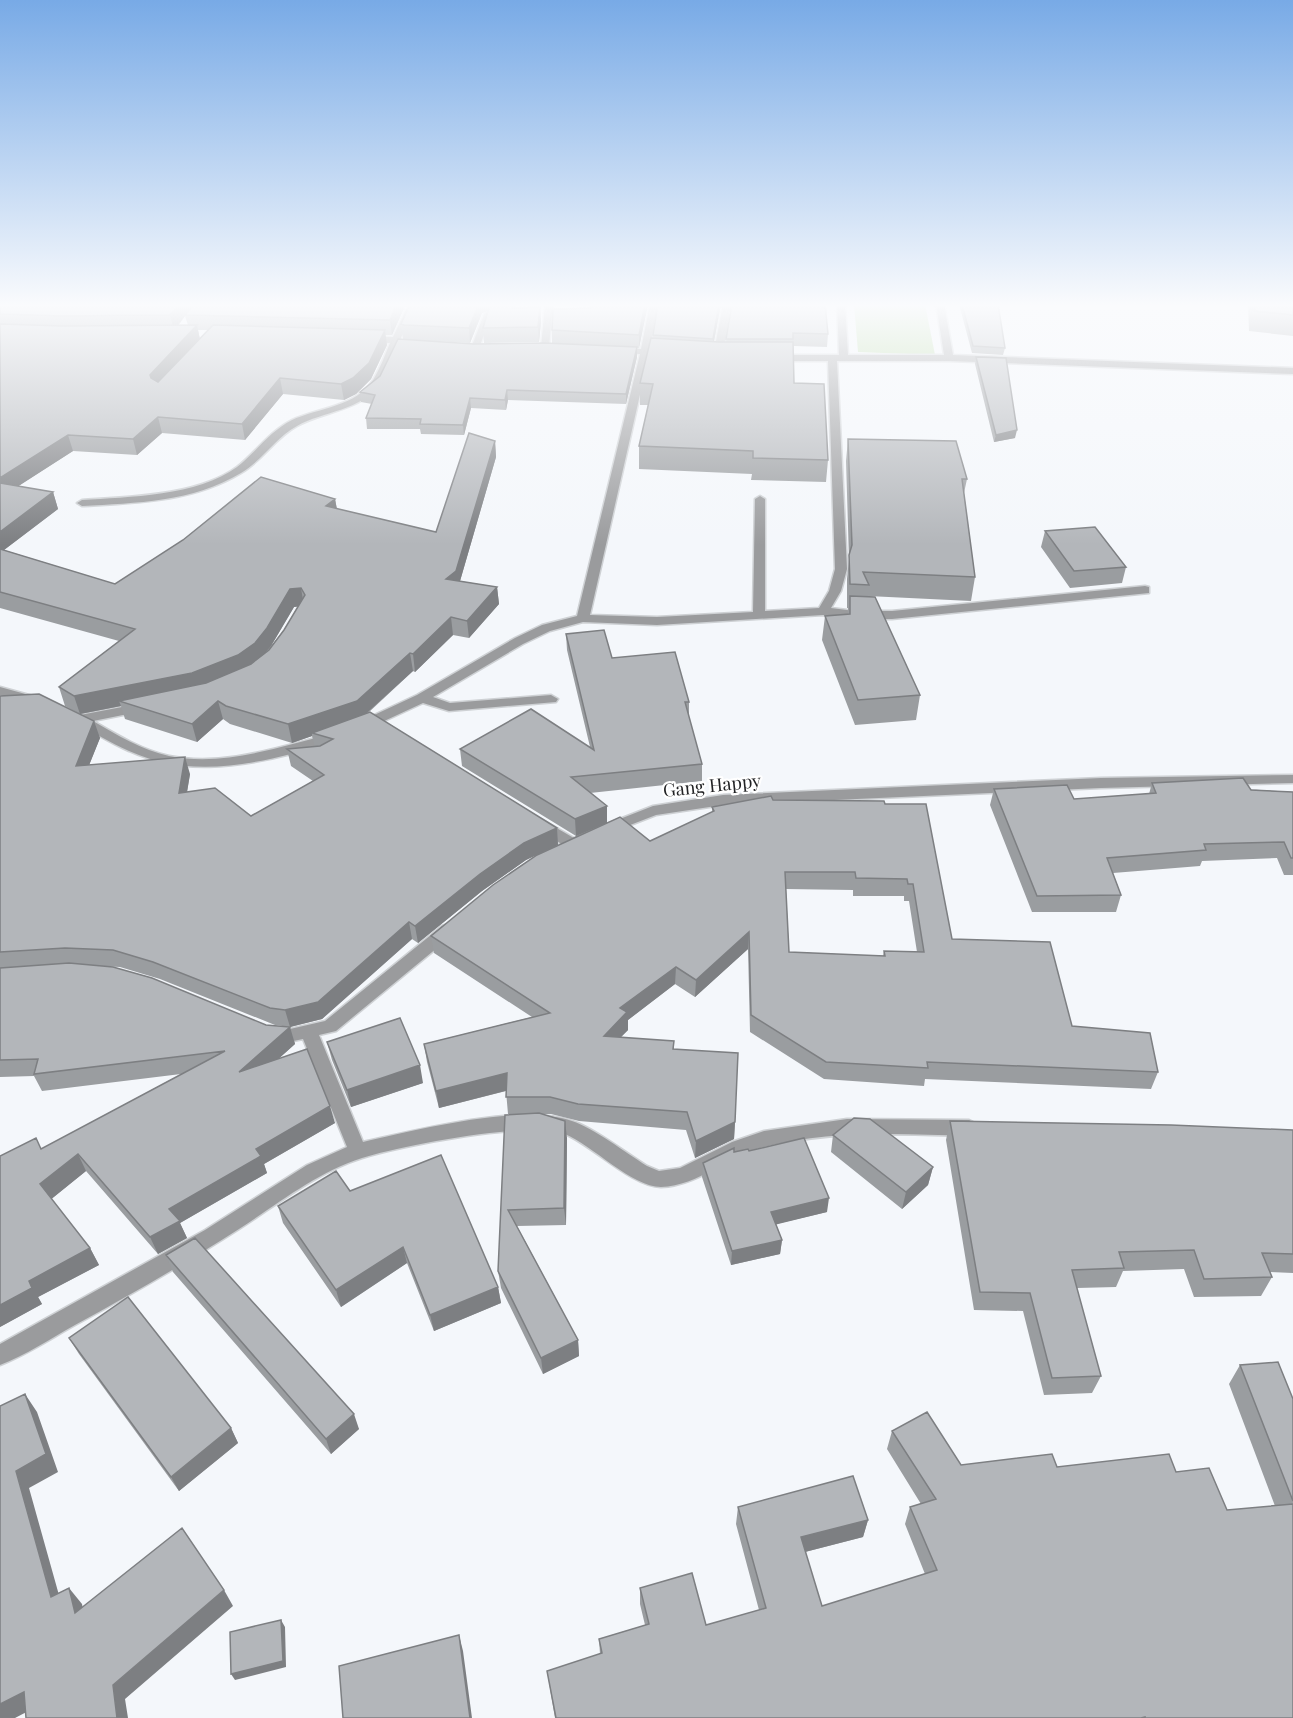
<svg xmlns="http://www.w3.org/2000/svg" width="1293" height="1718" viewBox="0 0 1293 1718" font-family="'Playfair Display',serif">
	<style>
		.green { fill: #b3d89a }
		.lines { fill: none; stroke-linecap: round; stroke-linejoin: round }
		.minor-casing { stroke: #ced1d4; stroke-width: 3 }
		.minor { fill: #9a9b9d; fill-rule: evenodd }
		.wall { fill: #9a9da0; fill-rule: evenodd }
		.shaded-wall { fill: #7d7f82 }
		.building { fill: #b3b6ba; stroke: #7d7f82; stroke-width: 1.5; fill-rule: evenodd }
		.labels { text-anchor: middle; dominant-baseline: central; stroke-width: 4.5; stroke-linejoin: round; paint-order: stroke }
		.street-label { font-size: 18px; fill: #222325; stroke: #fff }
	</style>
	<rect width="100%" height="100%" fill="#f4f7fb"/>
	<path class="green" d="M854,304H925L935,355L858,352Z"/>
	<g class="lines">
		<defs>
			<path id="minor" d="M545,304H553L549,347L545,350L541,347Z
				M650,304H658L650,349L667,350L672,353L667,356L649,355L590,615L657,617L753,612L755,499L760,496L765,499V611L819,608L829,591L835,569L828,361H775L770,358L775,355H839L837,304H845L848,355H944L936,304H944L953,355L1293,368V374L949,361H837L847,569L841,591L831,608L855,611H892L1145,586L1149,587V593L892,619H855L823,615L657,625L583,622L550,631L523,644L433,697L450,703L551,695L558,699L556,702L449,711L423,703L367,729H357L355,726L357,723L417,695L515,638L542,625L577,616L640,354L616,353L611,350L616,347L641,349Z
				M723,304H731L723,357L718,360L713,357Z
				M408,305L415,307L400,340L418,343V347L398,346C392,358 388,372 381,383C362,411 323,411 297,426C275,438 262,461 241,473C193,502 136,503 82,506L77,503L82,500C128,497 198,496 237,467C256,452 270,431 292,420C318,408 357,406 373,380C380,369 385,355 390,343L366,342L362,339L366,336L393,337Z
				M485,312L492,314L479,348L472,350L471,348Z
				M0,687L40,698L42,701L35,705L0,695Z
				M143,703L148,704L150,707L148,710L93,721C117,735 142,750 169,756C224,767 278,747 331,734L338,738C329,748 304,751 291,754C236,768 182,775 129,751C110,743 94,732 76,723L73,719L80,715Z
				M1293,775V783L1101,788L723,805L656,815L607,834L600,829L602,826L653,806L723,795L1101,778Z
				M541,819L579,841L581,845L579,849H569L536,827L534,824L536,821Z
				M448,924L454,926L456,930L454,934L336,1031L319,1035L363,1142C417,1130 522,1103 572,1121C594,1128 626,1153 647,1166L659,1171L680,1168L732,1142L764,1131L847,1119L969,1120L975,1123L978,1128L975,1133L969,1136C900,1134 832,1130 764,1147C728,1155 699,1186 661,1187C632,1187 592,1145 565,1134C532,1120 399,1146 362,1158C317,1172 278,1204 239,1229C186,1263 130,1295 75,1325C50,1339 26,1355 0,1365V1344L205,1230L307,1165L347,1147L303,1039C291,1042 280,1043 268,1039L265,1034L268,1029L274,1027L290,1029L325,1021L442,926Z"/>
		</defs>
		<use href="#minor" class="minor-casing"/>
		<use href="#minor" class="minor"/>
	</g>
	<path class="wall" d="M0,304L405,306L392,335H385L387,345L371,379L356,394L344,400L283,394L245,440L162,433L137,455L73,451L18,486L53,492L58,509L4,550L115,584L335,499L337,509L436,532L495,441L496,457L460,581L497,587L499,604L469,638L453,635L415,672L413,671L368,713L557,828L558,845L576,836L462,766L460,749L590,747L567,650L566,634L612,658L689,702V718L702,764V781L590,793L607,823L650,841L712,812V807L773,800L885,804L952,939L1072,1026L1158,1072L1151,1089L925,1079L924,1086L824,1079L750,1032L748,949L695,997L675,984L628,1020V1030L620,1038L674,1041V1049L735,1122L734,1139L695,1158L686,1130L579,1121L551,1114H542L567,1138L566,1225L517,1226L578,1340L579,1356L543,1374L501,1288L498,1271L523,1114H508L506,1091L439,1108L427,1062L424,1044L532,1017L434,953L431,936L536,855L526,860L482,891L418,943L412,939L322,1019L290,1027L295,1044L278,1059L335,1123L264,1164L267,1173L180,1223L187,1238L158,1254L86,1171L51,1199L90,1248L99,1265L38,1297L42,1304L0,1327L42,1149L181,1074L42,1091L34,1076L0,1077V696L94,721L100,738L89,765L190,774L187,792L251,816L313,781L291,766L287,749L315,747L312,736L292,743L230,724L223,719L197,742L125,719L121,706L80,714L65,706L59,687L119,641L0,608ZM185,316L188,325L178,326ZM198,330H208L200,339ZM298,606L284,630L267,651L271,646L294,607ZM786,889L853,890V896H904V901H909L917,952L884,951L883,956L789,952ZM100,966L120,967L160,979L275,1025L290,1027L266,1025Z
		M410,304H515V308L540,307L541,322L539,342L484,343L483,328L488,311L482,313L470,343L432,341L474,344L552,343V330L590,308V304H648L639,348H637V357L626,404L508,400L506,410L471,408L464,435L421,434L420,429H367L366,418L372,404L361,402L360,392L380,376L403,339L401,324Z
		M721,304L714,341L726,342L732,304L828,334L827,347L794,346V383L828,460L826,482L751,480L752,474L639,469V446L648,405H640V383L653,335Z
		M959,304H998L1005,348L1003,355L972,353Z
		M1248,304H1293V336L1249,331Z
		M976,357L1015,438L994,442L975,364Z
		M848,439L967,479L964,493L975,577L971,601L868,596L920,695L916,720L855,725L822,640L825,616L848,614V608H847V579L849,559L846,461Z
		M1045,531L1126,567L1122,583L1070,588L1041,547Z
		M1152,783L1293,792V875H1284L1277,858L1202,861L1200,866L1113,873L1121,895L1116,912H1032L990,805L994,789L1074,799L1149,794Z
		M327,1042L423,1083L351,1107L332,1060Z
		M950,1121L1293,1130V1273L1270,1272L1272,1277L1261,1296L1194,1297L1184,1269L1123,1271L1116,1287L1077,1288L1101,1376L1092,1393L1044,1395L1023,1311L974,1310L946,1140Z
		M833,1135L933,1167L928,1185L902,1209L831,1152Z
		M749,1151L827,1212L776,1224L782,1240L780,1254L731,1265L702,1177L703,1163L734,1152Z
		M350,1191L498,1287L501,1303L434,1331L407,1263L341,1307L283,1223L278,1206Z
		M166,1255L359,1429L331,1454L173,1272Z
		M69,1338L231,1428L238,1443L179,1491L79,1354Z
		M1240,1365L1293,1399V1718H555L547,1671L600,1654L599,1639L645,1625L640,1604V1588L706,1625L759,1610L736,1524L738,1507L868,1520L863,1537L805,1552L822,1606L925,1574L905,1524L910,1507L921,1504L887,1449L892,1431L961,1465L1057,1467L1176,1472L1227,1510L1275,1506L1229,1384Z"/>
	<path class="shaded-wall" d="M180,304H196L185,315V316L174,330L170,315Z
		M397,304H408L405,306L392,335L390,320Z
		M479,304H490V310L482,313L470,343L469,328Z
		M645,304H648L639,348V335Z
		M719,304H721L712,352L713,339Z
		M540,307L541,322L539,342L538,327Z
		M197,325L200,340L154,390L150,375Z
		M385,330L387,345L371,379L356,394L344,400L341,384Z
		M637,347V357L626,404V394Z
		M280,378L283,394L245,440L242,424Z
		M507,390L508,400L506,410L505,400Z
		M470,398L471,408L464,435L463,425Z
		M158,417L162,433L137,455L133,439Z
		M1017,430L1015,438L994,442L996,435Z
		M68,435L73,451L0,498V478Z
		M495,441L496,457L458,588L446,579Z
		M53,492L58,509L0,553V532Z
		M335,499L338,516L326,506Z
		M497,587L499,604L469,638L467,621Z
		M301,588L304,606L294,607L271,646L259,660L197,691L119,701L121,706L80,714L74,696L290,589Z
		M451,617L453,635L415,672L413,654Z
		M410,653L413,671L360,719L312,733V736L292,743L288,724Z
		M218,701L223,719L197,742L192,724Z
		M94,721L100,738L82,783L76,766Z
		M185,757L190,774L184,810L179,793Z
		M607,806V823L576,836L575,819Z
		M557,828L558,845L526,860L482,891L418,943L415,926L480,874L524,843Z
		M409,922L412,939L322,1019L290,1027L285,1010Z
		M749,932L748,949L695,997L696,980Z
		M676,967L675,984L628,1020V1030L604,1054V1036L620,1008Z
		M290,1027L295,1044L245,1089L239,1072Z
		M420,1065L423,1083L351,1107L347,1090Z
		M507,1073L509,1090L439,1108L436,1091Z
		M330,1106L335,1123L264,1164L267,1173L180,1223L187,1238L158,1254L150,1237L169,1209L256,1149Z
		M565,1121L567,1138L566,1225L564,1208Z
		M735,1122L734,1139L695,1158L696,1141Z
		M78,1154L86,1171L49,1201L40,1184Z
		M933,1167L928,1185L902,1209L906,1192Z
		M829,1198L827,1212L770,1226L771,1212Z
		M782,1240L780,1254L731,1265L732,1251Z
		M403,1247L407,1263L341,1307L336,1290Z
		M90,1248L99,1265L38,1297L42,1304L0,1327V1305L29,1281Z
		M498,1287L501,1303L434,1331L430,1315Z
		M578,1340L579,1356L543,1374L541,1358Z
		M25,1394L37,1412L58,1472L29,1488L64,1613L51,1597L16,1471Z
		M354,1414L359,1429L331,1454L326,1439Z
		M231,1428L238,1443L179,1491L171,1477Z
		M868,1520L863,1537L797,1554L801,1537Z
		M69,1588L82,1604L87,1629L75,1613Z
		M224,1590L233,1606L125,1699L128,1718H117L113,1685Z
		M281,1620L285,1627L286,1667L235,1680L231,1674Z
		M459,1635L463,1651L472,1718H470Z
		M24,1692L38,1706L15,1718H0V1704Z"/>
	<path class="building" d="M0,304H180L170,315L62,316L0,314Z
		M194,304H397L390,320L185,315Z
		M410,304H479L469,328L404,325L401,324Z
		M490,304H512V308L540,307L538,327L483,328Z
		M591,304H645L639,335L552,330L553,309L591,308Z
		M658,304H719L713,339L653,335Z
		M732,304H825L828,334L793,333V339H726Z
		M962,304H998L1005,348L973,346Z
		M1255,304H1293V315L1255,311Z
		M0,324L62,326L197,325L150,375L151,378L158,382L213,325L385,330L369,363L353,378L341,384L280,378L242,424L158,417L133,439L68,435L0,478Z
		M651,338L719,342H793L794,383L824,384L828,460L753,458V451L639,446L653,384L640,383Z
		M398,339L474,344L544,343L637,347L626,394L507,390L505,400L470,398L463,425L420,424L421,419L366,418L375,395L360,392L380,376Z
		M976,357L1006,358L1017,430L996,435Z
		M469,433L495,441L456,571L446,579L497,587L467,621L451,617L413,654L410,653L357,701L288,724L226,706L218,701L192,724L119,701L206,683L251,664L269,650L284,630L305,595L301,588L290,589L267,628L255,643L238,655L192,673L74,696L59,687L135,629L0,592V549L115,584L183,540L261,477L335,499L326,506L436,532Z
		M848,439L956,441L967,479H962L975,577L863,572L869,585L850,584L849,555L852,545Z
		M0,483L53,492L0,532Z
		M1095,527L1126,567L1074,571L1045,531Z
		M850,596L875,597L920,695L858,700L825,616L850,614Z
		M604,630L612,658L675,652L689,702H685L702,764L571,777L607,806L575,819L460,749L531,709L594,750L566,634Z
		M39,694L94,721L76,766L185,757L179,793L215,788L251,816L324,775L287,749L320,746L333,739L312,733L370,712L557,828L524,843L480,874L415,926L409,922L318,1002L285,1010L270,1008L153,962L113,950L65,948L0,952V696Z
		M1243,778L1251,790L1293,792V858H1291L1284,842L1204,844L1206,850L1107,858L1121,895L1037,896L994,789L1067,785L1074,799L1156,793L1152,783Z
		M771,796L773,800L884,801L885,804H926L952,939L1050,942L1072,1026L1150,1033L1158,1072L927,1062L928,1068L826,1062L751,1015L749,932L696,980L676,967L620,1008L627,1012L604,1036L674,1041L673,1049L738,1053L735,1122L696,1141L687,1112L578,1104L550,1097H506L507,1073L436,1091L424,1044L550,1013L431,936L493,885L537,855L620,817L650,841L714,811L712,807ZM785,872H855L856,878L907,879L908,884H913L924,952L884,951L885,956L789,952Z
		M69,963L113,967L152,978L266,1025L290,1027L239,1072L307,1049L330,1106L256,1149L261,1156L169,1209L180,1221L150,1237L78,1154L40,1184L90,1248L29,1281L32,1288L0,1305V1156L36,1138L41,1149L225,1051L34,1074L38,1059L0,1060V968Z
		M400,1018L420,1065L347,1090L327,1042Z
		M539,1113L565,1121L564,1208L508,1210L578,1340L541,1358L498,1271L505,1115Z
		M854,1118L870,1119L933,1167L906,1192L833,1135Z
		M950,1121L1171,1125L1293,1130V1254L1262,1253L1272,1277L1204,1279L1194,1250L1119,1252L1124,1268L1072,1270L1101,1376L1052,1378L1030,1293L980,1292Z
		M804,1138L829,1198L771,1212L782,1240L732,1251L703,1163L734,1148V1152L748,1149L749,1151Z
		M441,1155L498,1287L430,1315L403,1247L336,1290L278,1206L336,1171L350,1191Z
		M195,1238L354,1414L326,1439L166,1255Z
		M128,1297L231,1428L171,1477L69,1338Z
		M1278,1362L1293,1399V1501L1240,1365Z
		M25,1394L46,1454L16,1471L51,1597L69,1588L75,1613L182,1528L224,1590L113,1685L117,1718H26L24,1692L0,1704V1406Z
		M927,1412L961,1465L1052,1454L1057,1467L1169,1454L1176,1472L1209,1468L1227,1510L1293,1504V1718H1145V1717L1141,1718H556L547,1671L602,1653L599,1639L649,1624L640,1588L692,1573L706,1625L766,1608L738,1507L853,1476L868,1520L801,1537L822,1606L937,1570L910,1507L936,1499L892,1431Z
		M281,1620L283,1661L231,1674L230,1632Z
		M459,1635L470,1718H343L339,1666Z"/>
	<linearGradient id="sky" x2="0" y2="1"><stop stop-color="#78aae6"/><stop offset="0.56" stop-color="#fafbfd"/><stop offset="1" stop-color="#fafbfd" stop-opacity="0"/></linearGradient>
	<rect width="1293" height="545" fill="url(#sky)"/>
	<g class="labels">
		<g class="street-label">
			<text transform="translate(712 785) rotate(-6)">Gang Happy</text>
		</g>
	</g>
</svg>
